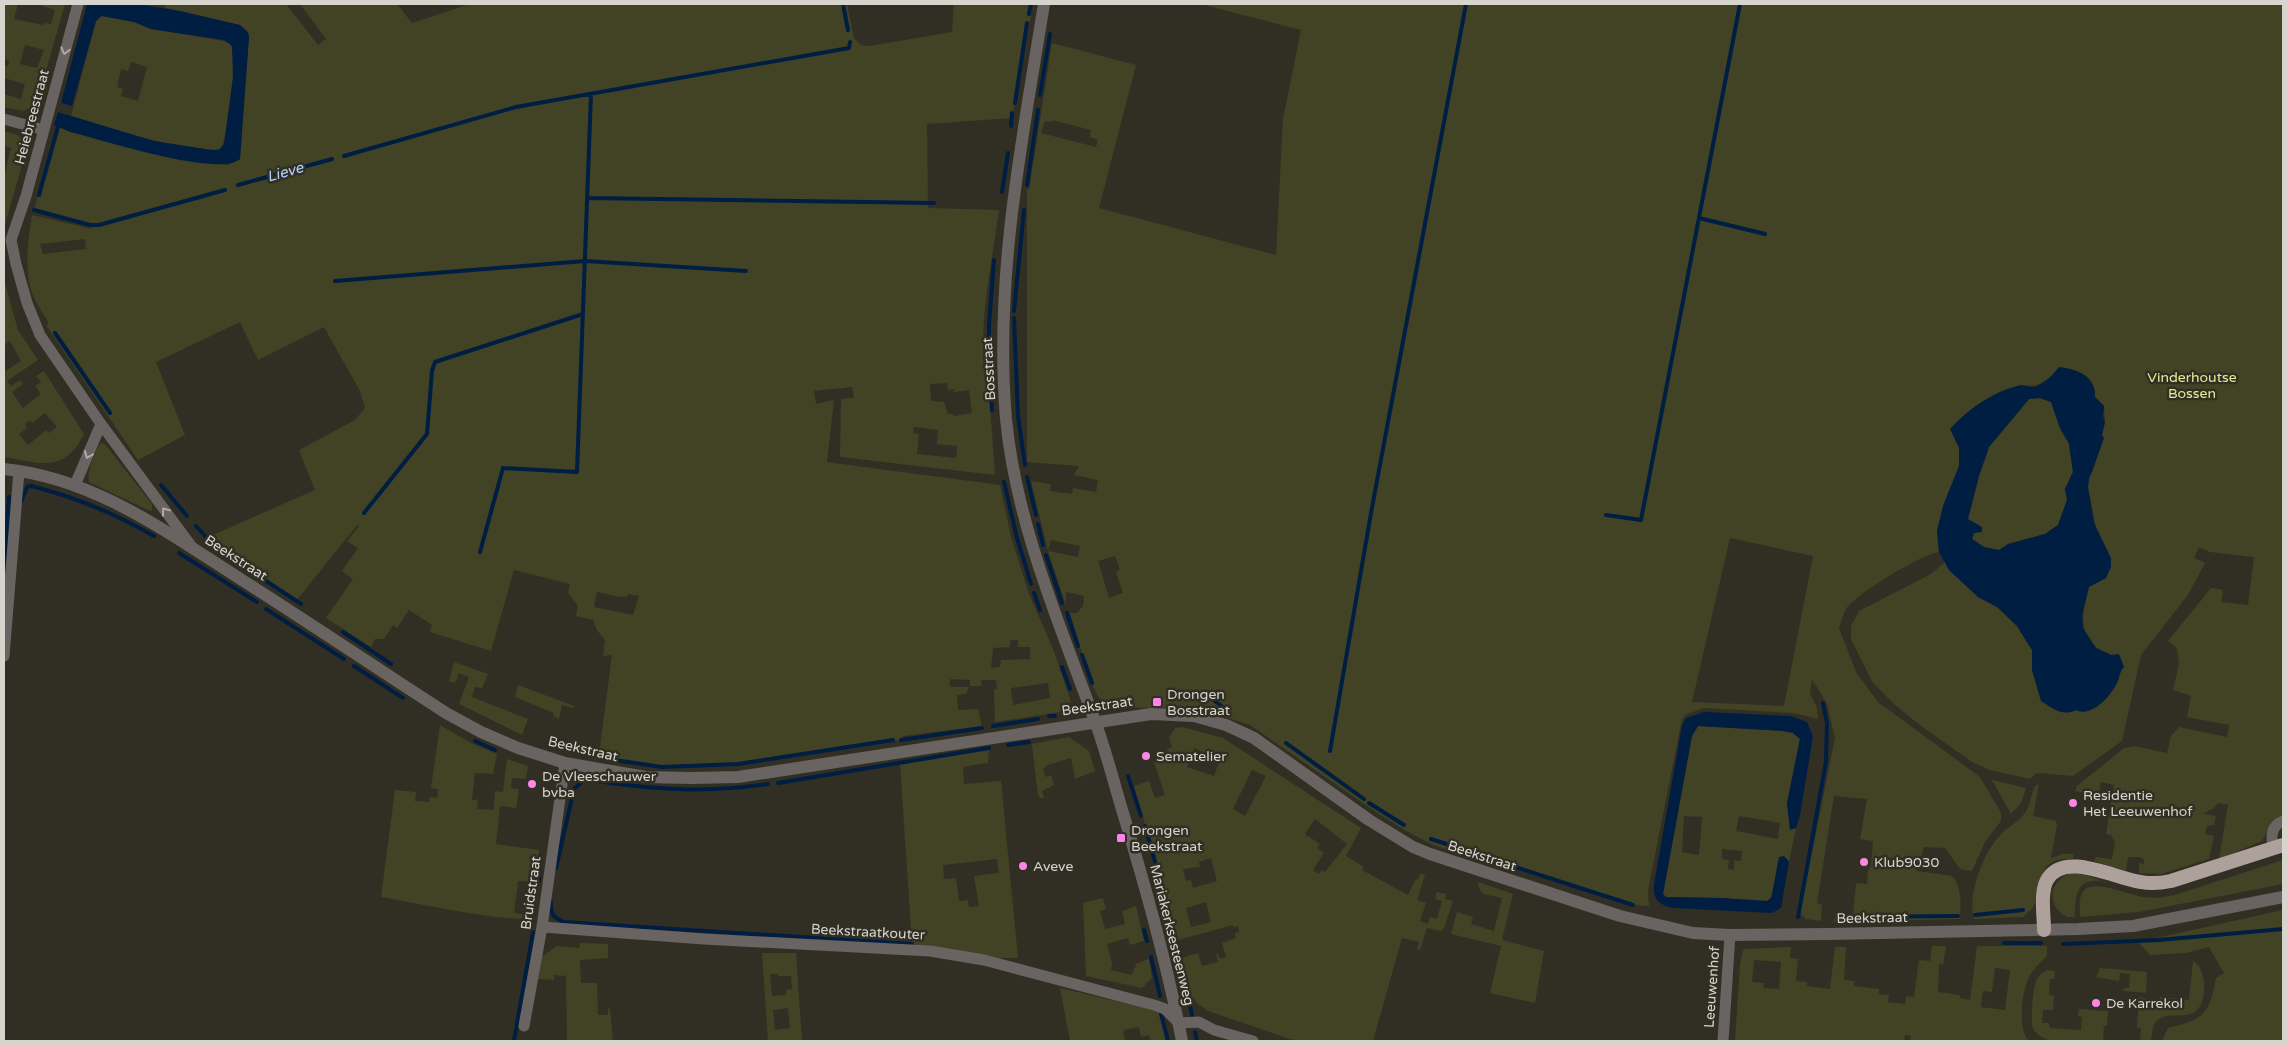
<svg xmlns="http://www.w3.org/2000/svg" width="2287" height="1045" viewBox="0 0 2287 1045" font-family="'Varela Round',sans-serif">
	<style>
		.green { fill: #424324; fill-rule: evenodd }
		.water { fill: #001d42; fill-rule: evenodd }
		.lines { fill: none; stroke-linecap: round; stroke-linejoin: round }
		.stream { stroke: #001d42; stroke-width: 4 }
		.minor { stroke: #696361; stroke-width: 11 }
		.tertiary { stroke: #696361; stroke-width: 12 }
		.trunk { stroke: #aea19c; stroke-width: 14 }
		.oneway { stroke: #afaca7 }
		.poi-dot { fill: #fb86e5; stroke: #312f24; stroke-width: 2 }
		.labels { text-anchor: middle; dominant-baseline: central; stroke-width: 5; stroke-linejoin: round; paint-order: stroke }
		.street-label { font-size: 14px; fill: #d5d4cd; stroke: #312f24 }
		.park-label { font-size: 14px; fill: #e5ea94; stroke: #312f24 }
		.poi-label { font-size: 14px; fill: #d5d4cd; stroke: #312f24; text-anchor: start }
		.water-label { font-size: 15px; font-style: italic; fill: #b0cef7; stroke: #312f24 }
	</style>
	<rect width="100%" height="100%" fill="#312f24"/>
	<path class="green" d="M4,4H18L14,19L43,25L44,23L51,24L55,10L37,4H65L36,106L22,111L4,107V94L21,99L25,84L4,78V66H8L9,60L4,59ZM25,45L44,50L37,68L20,64Z
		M166,4H286L318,45L326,39L300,4H397L412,23L470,4H847L854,38L861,45L870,46L952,32L954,4H1033L1012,118L927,124L928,208L999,210C991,268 977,329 986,388L989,390L995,475L840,457L841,399L854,398L852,387L814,391L816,404L834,400L827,462L1000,485L1011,537L1029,594L1054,651L1071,702L1061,712L995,722L994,689H997L996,680H981L982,686H970V680L950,679V687H969L966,694L957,695L958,710L978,709L982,726L903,736L901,740L738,764L696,767H662L608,759L599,754L612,655L603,656L605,640L597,630L593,620L576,616L578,606L568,593L570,584L514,570L491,651L430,632L432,625L409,610L397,628L393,625L384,639H375L371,647L326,618L353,579L342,571L358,548L347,541L359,526L358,524L296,601L215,547L206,538L315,490L299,450L355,420L365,408L360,391L324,327L258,360L240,322L156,362L185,435L138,460L46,325L49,324C44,314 36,303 32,293C24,267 28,241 32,215L92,229L90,225L34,210L58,127L181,160L228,165L240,159L249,37L240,25L165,8ZM85,239L86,249L43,254L40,244ZM947,383L948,390L954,389V392L969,390L972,413L954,416L953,414H948L944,402L931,401L930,384ZM914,427L938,430L937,444L957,446L956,458L917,454L919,434L913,433ZM597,592L620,597V596L627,597L628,594L639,596L633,615L594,607ZM1010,640H1018V647H1030V659L1001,660L1000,667L991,668L993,648L1010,647ZM1048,683L1050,698L1013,705L1011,688Z
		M1201,4H2283V815L2273,822L2262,841L2219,859L2228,805L2218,803L2214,808L2203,814L2216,816L2214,825L2207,826L2205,834L2214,836L2209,859L2161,874L2139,873V863L2144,864V859L2139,857H2128L2126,871L2094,861L2096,857L2112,859L2115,842L2111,835L2106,834L2114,785L2101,782L2098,796L2075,791L2077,786L2124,748L2134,746L2167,753L2171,736L2179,727L2227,737L2229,725L2187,717L2191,696L2173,690L2179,664L2177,648L2168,641L2211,588L2223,590L2221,602L2248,605L2254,557L2210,552L2199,547L2194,558L2205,563L2188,595L2141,655L2122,741L2073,776L2037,773L2030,779L1990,770L1972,762L1921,726L1895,705L1873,683L1851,639V626L1859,611L1931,574L1945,562L1949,570L1978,597L1997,607L2017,626L2032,650V670L2041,701C2064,707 2088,720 2106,697C2113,689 2118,681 2121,670C2117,665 2114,657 2110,654C2105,651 2099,650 2095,646C2077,629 2084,609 2089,587L2106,578L2088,487C2089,474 2098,451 2103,438L2102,435L2105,422L2104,406L2095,397C2096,376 2077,369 2059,367C2049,382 2037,388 2020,385L1959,448V466L1943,506L1937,531L1939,552C1920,555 1856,594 1846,609C1843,615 1841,622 1839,628L1856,672L1878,702L1980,777L2001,813V821L1986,840L1972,871L1960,869L1945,848L1924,847L1917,871L1952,876C1962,887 1961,905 1960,919L1834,922L1835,913L1853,914L1856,883L1867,884L1868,871L1871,866L1873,841L1860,839L1867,799L1834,796L1817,903L1822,905L1821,921L1806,919L1800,913L1835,738L1827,704L1812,679L1810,694L1817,708L1818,719L1793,713L1703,708L1685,715L1682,719L1648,890L1649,906L1633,905L1433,845L1406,831L1367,806L1250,725L1201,709L1114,707L1099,698L1091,683L1070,613H1077L1083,606L1084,596L1066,592V605L1048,551L1031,481L1051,484L1050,491L1072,494L1073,488L1096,492L1098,480L1074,475L1079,466L1027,462V189L1029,190L1052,43L1136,65L1099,208L1276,255L1283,119L1301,30ZM1052,120L1091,130L1090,137L1098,140L1096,147L1041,133L1045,121L1051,122ZM1730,538L1813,556L1784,706L1692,702ZM1051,540L1080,546L1078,557L1048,551ZM1115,556L1120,570L1116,572L1123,593L1109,598L1098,561Z
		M103,15L134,22L151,29L230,42C238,55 229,135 221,148C201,158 96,124 71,116L96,21ZM131,62L147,67L138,101L121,96L123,89L117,87L121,69L128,71Z
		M4,131L18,135L27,147L4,228V177L11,148L4,146Z
		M4,280L18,330L38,360L7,381L11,386L20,380L23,384L12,392L23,408L41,394L35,386L41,382L36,376L44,371L84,434C64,474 41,463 4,457V372L21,361L10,341L4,345ZM45,413L57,427L49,433L46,430L28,445L19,434L27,428L25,424L30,420L32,423Z
		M2040,398L2051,402L2060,428L2069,444L2073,472L2065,489L2067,500L2058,525L2045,534L2008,544L1999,550L1984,547L1972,539L1974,533L1968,519L1979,476L1989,447L2029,399Z
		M104,443L152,504V510L150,511L89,482C87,471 94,454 100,444Z
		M454,662L488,674L482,688L475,687L472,697L528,719L522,735L459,704L469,677L459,673L455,683L449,681Z
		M518,685L574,706L573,708L562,705L559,719L553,716L554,713L515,697Z
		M440,725L473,744L497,754L493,774L475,773L472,800H478L477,809L494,810L495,791L503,792L507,759L528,766L526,779L512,778L511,788L519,789L516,808L500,806L496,844L539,850L538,886L533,917C513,925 408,901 381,897L395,790L416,792L415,801L429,802L430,797L437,798L438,789L431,788ZM518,881L530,882L527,903L530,904L529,915L514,913Z
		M1698,726L1783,731L1793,733L1800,739L1787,803L1790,829L1796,828L1789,862L1787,858L1779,857L1772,894L1771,898L1767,901L1721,898L1666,897L1663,894L1692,736ZM1684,816L1702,817L1699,855L1682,852ZM1739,816L1780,823L1778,839L1736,831ZM1722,849L1742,851L1741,861L1734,860V870L1728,869L1729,860L1722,859Z
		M1182,727L1223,738L1361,828L1346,856L1364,867L1362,870L1408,895L1416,879L1418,880L1420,873L1425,875L1417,900L1426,903L1420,921L1428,924L1430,917L1437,919L1442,901L1435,899L1437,892L1446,894L1445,899L1453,901L1444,928L1441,931L1427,928L1420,950L1417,949L1419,942L1402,938L1373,1041H1301L1290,1039L1208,1011L1198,1004L1191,995L1182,958L1198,953L1202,966L1218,962L1216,954H1218L1220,959L1226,957L1222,943L1236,938L1235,933L1239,932L1238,926L1233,927V925L1178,940L1134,786L1149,781L1155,798L1165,795L1154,762L1169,756L1167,749L1172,747L1169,738L1175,728ZM1194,748L1220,760L1214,776L1187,767ZM1252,770L1266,776L1245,816L1233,809ZM1315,819L1347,844L1325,872L1322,870L1319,874L1313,870L1324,853L1317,848L1320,844L1305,834ZM1211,858L1217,881L1193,888L1191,880L1186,881L1183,869L1200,867L1199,862ZM1206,902L1211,922L1191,927L1186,908Z
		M1069,737L1089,751L1095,771L1075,779L1071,758L1048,765L1043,769L1046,777L1051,775L1054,785L1042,791L1044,798H1041L1038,796L1032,744Z
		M989,748L988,763L963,767L964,784L1001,781L1018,958H994L912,944L900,764ZM997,859L999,873L974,876L979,906L969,907L968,900L959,901L956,878L944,879L943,865Z
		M1992,780L2026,788L2021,803L2011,814Z
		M2039,784L2033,816L2056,821L2057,825L2051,858L2063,854H2073V859C2037,856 2043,882 2034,905C2032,910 2027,913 2023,917L1974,919C1967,895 1983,853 2001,834C2008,827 2018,822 2024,814C2030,808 2031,794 2035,786Z
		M2283,860V884L2139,912L2080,917C2080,909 2078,897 2084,890C2094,879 2130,895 2143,897C2155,899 2166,897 2178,894Z
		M2073,873L2085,875L2106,882C2077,876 2075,893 2075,917H2068C2045,907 2048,878 2073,873Z
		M1478,882L1513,894L1502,940L1544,951L1535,1003L1490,993L1501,946L1451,934L1457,912L1473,917L1471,924L1494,931L1502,898L1483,894L1479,888Z
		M1103,898L1106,909L1100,911L1105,929L1125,924L1122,911L1136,906L1144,941L1130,945L1128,938L1107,944L1112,964L1111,970L1132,975L1134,968L1136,967L1135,964L1149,959L1152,978L1142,988L1086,976L1083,903Z
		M2283,910V1041H2162L2168,1028C2204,1019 2209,1016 2216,978L2224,973L2209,947L2186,953L2150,955L2138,942Z
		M580,943L608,944V958L580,960L581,983H597L598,1015H608V1009L610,1008L613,1041H567L566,976L554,975V980L537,979L540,958L557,946L579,948Z
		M1932,946H1946L1943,965L1939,964L1938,992L1960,995V998L1970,1000L1977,946H2047V956C2041,962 2033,969 2029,977C2022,991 2017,1030 2029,1041H1910L1911,1036L1905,1035L1904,1041H1735L1740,964L1743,950L1746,949L1791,947L1790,958L1798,959L1796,981L1807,982V986L1830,989L1835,947H1846L1844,980L1854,981V986L1879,989V994L1889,995L1888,1002L1905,1004L1906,996L1914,997L1919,960L1930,961ZM1754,960L1781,962L1779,989L1763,988L1764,983L1752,982ZM1995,968L2010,970L2005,1010L1981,1007L1983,991L1992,992Z
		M762,953H796L802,1041H768ZM770,974H778V976H791L792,989L786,990V995L772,996ZM788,1008L790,1028L775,1030L773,1010Z
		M2193,961C2207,968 2209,1005 2193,1013C2183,1018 2167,1012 2158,1020C2151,1025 2153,1033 2151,1041H2140L2141,1028H2137L2139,997L2160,1001V997L2189,1000Z
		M2100,968L2147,972L2146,993L2123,991L2124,988H2129L2130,974L2120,973L2119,981L2096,977Z
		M2047,970L2055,971L2054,979H2050L2049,995L2054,996L2053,1010H2043L2042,1023H2049L2050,1028L2081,1030L2082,1017L2078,1016L2079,1009L2108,1011L2107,1026H2104L2103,1041H2051C2045,1039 2036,1035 2033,1028C2030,1022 2033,988 2036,981C2038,976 2042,973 2047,970Z
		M1060,988L1146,1008L1161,1014L1167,1041H1151L1149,1035L1141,1037L1139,1027L1123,1030L1125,1041H1070Z"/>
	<path class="water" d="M87,4H138L180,11L240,25L248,32L249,37L240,159C219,178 100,139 70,132L54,125L58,112L154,141L212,150H219L224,144L233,77L232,46L224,40L151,29L134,22L101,16L96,21L72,106L61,103Z
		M2059,367C2077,369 2096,376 2095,397L2104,406L2103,416L2105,422L2102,435L2104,438L2092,472L2089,478L2088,487L2094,523L2111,558V567L2106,578L2089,587L2082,615L2083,628L2096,648L2111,655L2119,654L2124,667C2120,671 2120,675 2118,681C2112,695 2092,718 2076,710C2062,717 2052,708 2041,701L2032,670V650L2017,626L1997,607L1978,597L1949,570L1939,552L1937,531L1943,506L1959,466V448L1950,429C1968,409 1991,393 2017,386C2023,384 2027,387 2033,387C2042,386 2054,374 2059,367ZM2040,398L2051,402L2060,428L2069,444L2073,472L2065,489L2067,500L2058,525L2045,534L2008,544L1999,550L1984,547L1972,539L1974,533L1982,532V527L1968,519L1979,476L1989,447L2029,399Z
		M1704,712L1791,716L1807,722L1813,736L1800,815L1796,828L1790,830L1787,803L1800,739L1793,733L1783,731L1698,726L1692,736L1663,894L1666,897L1721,898L1767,901L1771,898L1772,894L1779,857L1784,856L1789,862L1781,908L1772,913L1673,908C1659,905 1652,899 1654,884L1682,725L1686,718Z"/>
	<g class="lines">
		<path class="stream" d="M843,4L848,30
			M1029,14L1031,4
			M1040,95L1050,34
			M1015,103L1027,23
			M1011,126L1012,113
			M344,156L516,107L849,48L850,42
			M238,185L332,159
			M1027,185L1038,110
			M1002,192L1008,153
			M39,195L58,127
			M587,198L934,203
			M34,210L90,225H99L225,190
			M1699,218L1765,234
			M335,281L585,261L746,271
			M1014,311L1024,210
			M1014,318L1018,416L1025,465
			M55,333L110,413
			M989,375V325L994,260
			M991,389L992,410
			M1027,477L1036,515
			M1004,482L1017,538L1031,584
			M161,485L187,516
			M21,502L27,487L31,486C76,497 114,513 154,536
			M364,513L427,434L432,371L435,362L583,314
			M1606,515L1641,520L1740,4
			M1038,524L1043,545
			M196,526L215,547L301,604
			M480,552L503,468L577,472L591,94
			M179,553L257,602
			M1046,555L1062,603
			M4,570L9,497
			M1034,593L1040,610
			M266,609L344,659
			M1067,613L1078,646
			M343,632L391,664
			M1082,655L1092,683
			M354,666L403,698
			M1062,667L1070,689
			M1204,693L1228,711
			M1049,716H1055
			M993,726L1038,719
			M901,740L982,728
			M475,741L495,750
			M1286,743L1364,799
			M1008,745L1029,742
			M1330,751L1371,513L1466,4
			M608,759L662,767L738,764L893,740
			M1128,776L1141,816
			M597,781C655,790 709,793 768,784
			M778,783L989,748
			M1369,803L1404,825
			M1145,826L1156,865
			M1431,839L1505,863
			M556,868L574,789L585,779
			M1518,868L1633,905
			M1158,876L1167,910
			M539,881L540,856
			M551,902C550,913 553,918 564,922L912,944
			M1975,915L2023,910
			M1798,917L1826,762L1827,723L1823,703
			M1843,917L1958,916
			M1171,919L1178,949
			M1144,930L1147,941
			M2004,943H2041
			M2063,944L2159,940L2283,929
			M1151,957L1160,996
			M1180,959L1186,986
			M1188,997L1192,1015
			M1161,1014L1168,1041
			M1195,1032L1197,1041
			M514,1041L533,932"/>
		<path class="minor" d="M78,4L26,196L11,240L16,264L27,303L40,335L101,424L192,547
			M4,119L44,130
			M75,485L101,424
			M4,656L19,471
			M2273,847C2271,836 2271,826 2283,821
			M542,927L704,939L930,951L984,960L1154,1005L1165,1009L1179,1023L1199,1022L1214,1030L1253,1041
			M524,1026L542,927L565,763
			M1723,1041L1730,935"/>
		<path class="tertiary" d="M1044,4C1022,141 994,279 1006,419C1016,523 1059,623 1095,721C1106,751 1114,783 1123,813C1146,888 1167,964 1182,1041
			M4,469C95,478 168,533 242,580C311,624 378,669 446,713L481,732L518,748L565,763L646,777L691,778L738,777L1151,714L1194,716L1226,725L1254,738L1369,820L1413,847L1430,854L1620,916L1693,933L1730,935L1828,934L2078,929L2133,926L2283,897"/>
		<path class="trunk" d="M2044,930C2044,915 2040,893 2047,880C2064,850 2116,879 2141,882C2151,884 2161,883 2171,881L2283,845"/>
	</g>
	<defs><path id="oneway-chevron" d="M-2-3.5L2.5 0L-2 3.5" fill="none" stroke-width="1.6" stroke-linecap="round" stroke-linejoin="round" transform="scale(1.25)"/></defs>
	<g class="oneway">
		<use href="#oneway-chevron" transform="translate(65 51) rotate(105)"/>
		<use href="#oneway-chevron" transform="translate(88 455) rotate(113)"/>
		<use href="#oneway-chevron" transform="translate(165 511) rotate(-127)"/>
	</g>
	<g class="poi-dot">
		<rect x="1152" y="697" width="10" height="10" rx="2.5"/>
		<circle cx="1146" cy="756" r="5"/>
		<circle cx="532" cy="784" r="5"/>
		<circle cx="2073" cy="803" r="5"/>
		<rect x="1116" y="833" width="10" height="10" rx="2.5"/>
		<circle cx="1864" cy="862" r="5"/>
		<circle cx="1023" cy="866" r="5"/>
		<circle cx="2096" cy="1003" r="5"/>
	</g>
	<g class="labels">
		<g class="street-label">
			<text transform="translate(32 117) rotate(-75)">Heiebreestraat</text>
			<text transform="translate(989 369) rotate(-93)">Bosstraat</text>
			<text transform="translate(236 558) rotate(33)">Beekstraat</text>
			<text transform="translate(1097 706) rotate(-8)">Beekstraat</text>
			<text transform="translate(583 749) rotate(13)">Beekstraat</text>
			<text transform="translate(1482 856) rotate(18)">Beekstraat</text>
			<text transform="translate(531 893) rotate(-82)">Bruidstraat</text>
			<text transform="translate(1872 918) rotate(-1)">Beekstraat</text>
			<text transform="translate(868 932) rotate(3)">Beekstraatkouter</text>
			<text transform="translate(1172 935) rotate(76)">Mariakerksesteenweg</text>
			<text transform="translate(1712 987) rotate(-86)">Leeuwenhof</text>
		</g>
		<g class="park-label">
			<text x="2192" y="377">Vinderhoutse<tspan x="2192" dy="16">Bossen</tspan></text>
		</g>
		<g class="poi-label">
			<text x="1167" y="694">Drongen<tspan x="1167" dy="16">Bosstraat</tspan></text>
			<text x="1156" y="756">Sematelier</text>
			<text x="542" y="776">De Vleeschauwer<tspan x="542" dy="16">bvba</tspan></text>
			<text x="2083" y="795">Residentie<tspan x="2083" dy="16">Het Leeuwenhof</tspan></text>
			<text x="1131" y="830">Drongen<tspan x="1131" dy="16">Beekstraat</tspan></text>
			<text x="1874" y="862">Klub9030</text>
			<text x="1033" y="866">Aveve</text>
			<text x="2106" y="1003">De Karrekol</text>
		</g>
		<g class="water-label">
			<text transform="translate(285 172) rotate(-16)">Lieve</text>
		</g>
	</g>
	<rect width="2287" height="1045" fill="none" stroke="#d5d4cd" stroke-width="10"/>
</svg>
